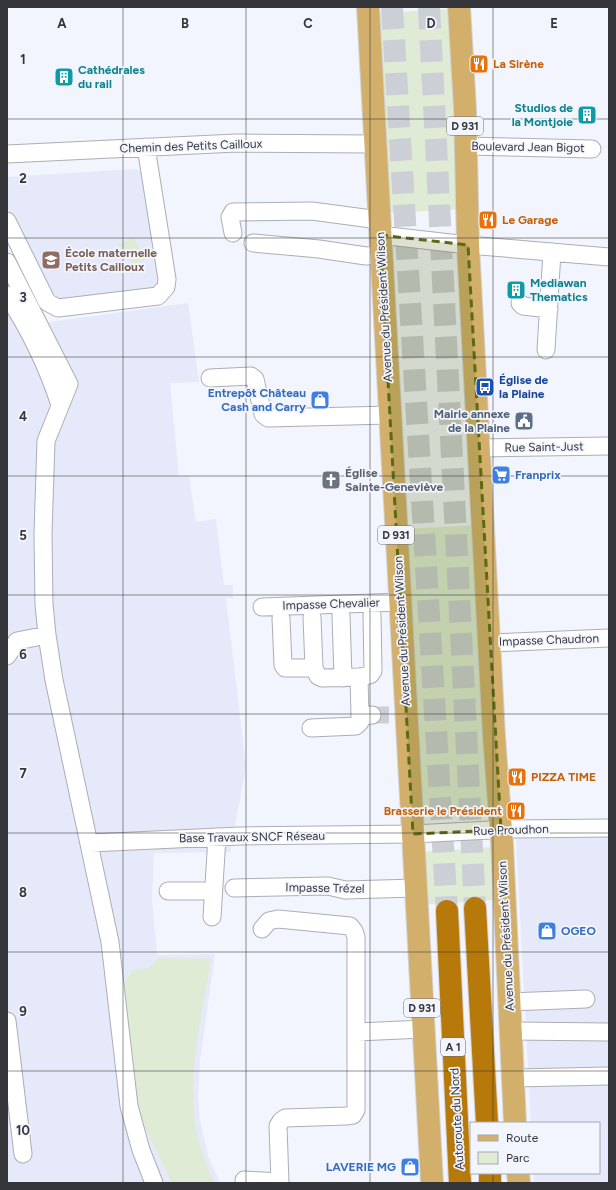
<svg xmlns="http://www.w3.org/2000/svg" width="616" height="1190" viewBox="0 0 616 1190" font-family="Figtree,sans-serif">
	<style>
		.built { fill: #e5e9f9 }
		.green { fill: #dfebd5 }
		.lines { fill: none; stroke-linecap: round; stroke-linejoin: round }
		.minor-tunnel { stroke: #cccfd6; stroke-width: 17; stroke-dasharray: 17 8; stroke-linecap: butt }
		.highway-tunnel { stroke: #cccfd6; stroke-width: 22; stroke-dasharray: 22 11; stroke-linecap: butt }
		.minor-casing { stroke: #abaeb6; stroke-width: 19 }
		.major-casing { stroke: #d3d3d3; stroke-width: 24 }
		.highway-casing { stroke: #d3d3d3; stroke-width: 24 }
		.minor { stroke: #fff; stroke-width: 17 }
		.major { stroke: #d3af6c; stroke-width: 22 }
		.highway { stroke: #b6790a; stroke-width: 22 }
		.marked { fill: #5c6a12; fill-opacity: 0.2; stroke: #5c6a12; stroke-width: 3; stroke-dasharray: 8 5; stroke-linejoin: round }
		.grid { fill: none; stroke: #353639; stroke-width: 1; stroke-opacity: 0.55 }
		.labels { text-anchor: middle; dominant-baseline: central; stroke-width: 3.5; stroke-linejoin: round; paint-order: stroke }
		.shield { fill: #f2f5fd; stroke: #6e6f74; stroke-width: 1 }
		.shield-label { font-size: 11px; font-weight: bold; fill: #353639 }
		.food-label { font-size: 12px; font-weight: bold; fill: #c56008; stroke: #f2f5fd; text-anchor: start }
		.culture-label { font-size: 12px; font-weight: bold; fill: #0d838f; stroke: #f2f5fd; text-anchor: start }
		.street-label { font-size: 12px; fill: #353639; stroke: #f2f5fd }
		.education-label { font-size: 12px; font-weight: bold; fill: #785e54; stroke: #f2f5fd; text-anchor: start }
		.transit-label { font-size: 12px; font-weight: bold; fill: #164399; stroke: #f2f5fd; text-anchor: start }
		.shop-label { font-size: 12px; font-weight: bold; fill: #366cbe; stroke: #f2f5fd; text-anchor: end }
		.service-label { font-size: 12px; font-weight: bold; fill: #4e5e75; stroke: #f2f5fd; text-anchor: end }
		.worship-label { font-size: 12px; font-weight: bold; fill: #5b616d; stroke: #f2f5fd; text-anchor: start }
		.grid-label { font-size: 13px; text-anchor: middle; font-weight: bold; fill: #353639; stroke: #f2f5fd; stroke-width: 3.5; stroke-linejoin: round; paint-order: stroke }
	</style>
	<rect width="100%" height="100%" fill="#f2f5fd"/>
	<path class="built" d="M136,169L142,172L158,284L156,288L62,301L57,299L10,216L7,204V177Z
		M7,256L42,323L188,303L199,382L170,383L179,476H189L196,522L216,519L224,585H233V598H226L246,767L230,852L154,853L152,899L157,955L215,954L200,1060L198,1096L200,1121L208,1156L220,1183H7Z
		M609,836V1183H534V1173H599V1123H531L516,838Z"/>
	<path class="green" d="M451,9L462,209L385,213L376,13Z
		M133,237L146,259L133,266L120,244Z
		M477,525L492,812L417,816L402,529Z
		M493,847L496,900L422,905L419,852Z
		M159,958L211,959C201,1022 181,1093 203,1155C206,1164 210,1174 214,1183H172L143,1124L138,1104L123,985L133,970L149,968Z"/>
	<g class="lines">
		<path class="minor-tunnel" d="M372,715H392"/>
		<path class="highway-tunnel" d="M392,7L447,911
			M429,7L475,908"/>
		<defs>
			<path id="minor" d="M465,146L592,149
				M7,154L236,143L374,144
				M7,221L47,302L58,308L158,296L166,287L167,279L146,147
				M233,233L230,217L233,212L312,211L379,220
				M380,235L468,245L609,257
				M253,243L319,249L366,256L381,255
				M7,262L69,384L46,441L43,534L44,604L47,635L54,680L110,942L129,1106L141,1150L154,1183
				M7,295C30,330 47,365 60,405
				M520,303L523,306L549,309
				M546,350L552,252
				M210,378L251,376L255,379L263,414L268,418L390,415
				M479,448L609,446
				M262,607L400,602
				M341,615L343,678
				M312,617L314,668
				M281,618L283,665L285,668H314L318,676L322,678L359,677L360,716
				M490,643L609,638
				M7,656L17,641L47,635
				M359,677L370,675L373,671L372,615
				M311,728L356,726L360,722V716L372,715
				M90,843L240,836L413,834L510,829L609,828
				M234,888L328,886L345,890L416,888
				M168,891H213
				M212,917L217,837
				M262,929L269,921L278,919L350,926L354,931L356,937V1110L353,1115L346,1116L285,1118L281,1121L278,1126L280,1183
				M509,1002L586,999
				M7,1021L23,1154
				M511,1031L609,1032
				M357,1032L423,1029
				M513,1078L609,1076
				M244,1180L279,1182"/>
			<path id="major" d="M368,7L432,1183
				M459,7L465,109L468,245L494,736L502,844L515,1123
				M518,1173L519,1183"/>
			<path id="highway" d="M475,908L487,1123
				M447,911L460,1183
				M490,1173V1183"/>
		</defs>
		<use href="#minor" class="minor-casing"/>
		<use href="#major" class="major-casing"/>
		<use href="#highway" class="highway-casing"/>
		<use href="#minor" class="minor"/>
		<use href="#major" class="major"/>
		<use href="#highway" class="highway"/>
	</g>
	<path class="marked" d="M380,235L468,245L501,830L413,834Z"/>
	<path class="grid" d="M123,7V1183M246,7V1183M370,7V1183M493,7V1123M7,119H609M7,238H609M7,357H609M7,476H609M7,595H609M7,714H609M7,833H609M7,952H609M7,1071H609M493,1173V1183"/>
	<defs>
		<symbol id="restaurant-square" viewBox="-11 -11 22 22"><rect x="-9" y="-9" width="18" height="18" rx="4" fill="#e8710a" stroke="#f2f5fd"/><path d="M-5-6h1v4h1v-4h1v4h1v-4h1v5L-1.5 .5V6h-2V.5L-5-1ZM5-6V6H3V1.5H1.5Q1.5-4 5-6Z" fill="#fff"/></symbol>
		<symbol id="building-square" viewBox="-11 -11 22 22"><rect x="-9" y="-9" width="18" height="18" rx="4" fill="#0f9aa8" stroke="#f2f5fd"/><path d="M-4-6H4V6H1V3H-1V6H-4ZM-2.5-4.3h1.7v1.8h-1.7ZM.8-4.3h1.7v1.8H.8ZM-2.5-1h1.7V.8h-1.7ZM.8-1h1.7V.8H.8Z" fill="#fff"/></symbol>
		<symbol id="school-square" viewBox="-11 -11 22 22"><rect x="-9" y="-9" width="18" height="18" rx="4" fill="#8d6e63" stroke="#f2f5fd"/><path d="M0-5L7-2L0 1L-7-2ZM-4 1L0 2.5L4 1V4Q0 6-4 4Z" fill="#fff"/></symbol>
		<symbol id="bus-square" viewBox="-11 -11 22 22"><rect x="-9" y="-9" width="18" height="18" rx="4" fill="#1a4fb4" stroke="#f2f5fd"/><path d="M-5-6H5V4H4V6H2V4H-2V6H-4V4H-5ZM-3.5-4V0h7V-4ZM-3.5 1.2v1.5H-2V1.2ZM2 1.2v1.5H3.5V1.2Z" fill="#fff"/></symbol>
		<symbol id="shop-square" viewBox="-11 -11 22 22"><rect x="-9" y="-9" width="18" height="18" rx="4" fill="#3f7fe0" stroke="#f2f5fd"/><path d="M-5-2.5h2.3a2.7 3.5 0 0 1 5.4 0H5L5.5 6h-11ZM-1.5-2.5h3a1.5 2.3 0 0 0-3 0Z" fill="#fff"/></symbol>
		<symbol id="civic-square" viewBox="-11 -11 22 22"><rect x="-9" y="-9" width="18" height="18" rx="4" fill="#5c6f8a" stroke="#f2f5fd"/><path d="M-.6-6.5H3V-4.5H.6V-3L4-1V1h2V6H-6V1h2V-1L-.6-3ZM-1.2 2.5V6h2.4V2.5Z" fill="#fff"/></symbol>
		<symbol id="supermarket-square" viewBox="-11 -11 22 22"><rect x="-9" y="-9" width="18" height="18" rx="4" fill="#3f7fe0" stroke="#f2f5fd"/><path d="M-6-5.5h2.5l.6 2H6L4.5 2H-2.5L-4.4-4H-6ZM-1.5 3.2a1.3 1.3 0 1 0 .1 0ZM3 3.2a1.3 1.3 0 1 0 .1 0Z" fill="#fff"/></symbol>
		<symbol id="church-square" viewBox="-11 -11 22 22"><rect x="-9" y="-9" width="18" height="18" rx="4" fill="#6b7280" stroke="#f2f5fd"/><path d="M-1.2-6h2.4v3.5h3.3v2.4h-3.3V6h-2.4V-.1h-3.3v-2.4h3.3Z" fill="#fff"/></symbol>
	</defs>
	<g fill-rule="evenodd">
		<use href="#restaurant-square" x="468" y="53" width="22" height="22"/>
		<use href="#building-square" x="53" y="66" width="22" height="22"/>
		<use href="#building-square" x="576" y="104" width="22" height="22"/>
		<use href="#restaurant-square" x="477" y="209" width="22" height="22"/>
		<use href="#school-square" x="40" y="249" width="22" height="22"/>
		<use href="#building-square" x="505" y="279" width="22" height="22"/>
		<use href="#bus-square" x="474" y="376" width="22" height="22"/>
		<use href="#shop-square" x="309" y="389" width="22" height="22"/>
		<use href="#civic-square" x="513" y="410" width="22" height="22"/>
		<use href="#supermarket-square" x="490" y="464" width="22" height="22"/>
		<use href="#church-square" x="320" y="469" width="22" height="22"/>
		<use href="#restaurant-square" x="506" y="766" width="22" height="22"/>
		<use href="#restaurant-square" x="505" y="800" width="22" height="22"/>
		<use href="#shop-square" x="536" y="920" width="22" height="22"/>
		<use href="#shop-square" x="399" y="1156" width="22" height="22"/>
	</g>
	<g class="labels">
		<g class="shield">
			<rect x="447" y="117" width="36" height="18" rx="3"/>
			<rect x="378" y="526" width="36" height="18" rx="3"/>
			<rect x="404" y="999" width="36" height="18" rx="3"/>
			<rect x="441" y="1038" width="24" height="18" rx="3"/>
		</g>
		<g class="shield-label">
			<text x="465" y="126">D 931</text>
			<text x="396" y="535">D 931</text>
			<text x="422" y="1008">D 931</text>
			<text x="453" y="1047">A 1</text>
		</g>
		<g class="food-label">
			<text x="493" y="64">La Sirène</text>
			<text x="502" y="220">Le Garage</text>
			<text x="531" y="777">PIZZA TIME</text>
			<text x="502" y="811" text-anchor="end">Brasserie le Président</text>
		</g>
		<g class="culture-label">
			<text x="78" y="70">Cathédrales<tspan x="78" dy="14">du rail</tspan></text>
			<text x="573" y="108" text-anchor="end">Studios de<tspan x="573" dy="14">la Montjoie</tspan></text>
			<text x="530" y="283">Mediawan<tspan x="530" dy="14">Thematics</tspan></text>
		</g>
		<g class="street-label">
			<text transform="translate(191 146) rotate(-2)">Chemin des Petits Cailloux</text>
			<text transform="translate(528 147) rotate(1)">Boulevard Jean Bigot</text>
			<text transform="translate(384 307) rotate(-93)">Avenue du Président Wilson</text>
			<text transform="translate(544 447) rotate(-1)">Rue Saint-Just</text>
			<text transform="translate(331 604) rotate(-2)">Impasse Chevalier</text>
			<text transform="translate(402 631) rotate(-93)">Avenue du Président Wilson</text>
			<text transform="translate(549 640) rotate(-2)">Impasse Chaudron</text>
			<text transform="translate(511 830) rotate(-2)">Rue Proudhon</text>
			<text transform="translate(252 837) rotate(-1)">Base Travaux SNCF Réseau</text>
			<text transform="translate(325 888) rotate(1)">Impasse Trézel</text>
			<text transform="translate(506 936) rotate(-93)">Avenue du Président Wilson</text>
			<text transform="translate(457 1119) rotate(-93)">Autoroute du Nord</text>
		</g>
		<g class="education-label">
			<text x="65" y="253">École maternelle<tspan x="65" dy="14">Petits Cailloux</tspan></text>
		</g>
		<g class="transit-label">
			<text x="499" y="380">Église de<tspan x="499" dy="14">la Plaine</tspan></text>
		</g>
		<g class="shop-label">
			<text x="306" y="393">Entrepôt Château<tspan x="306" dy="14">Cash and Carry</tspan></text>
			<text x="515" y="475" text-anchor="start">Franprix</text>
			<text x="561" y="931" text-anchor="start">OGEO</text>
			<text x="396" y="1167">LAVERIE MG</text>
		</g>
		<g class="service-label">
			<text x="510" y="414">Mairie annexe<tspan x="510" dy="14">de la Plaine</tspan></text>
		</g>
		<g class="worship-label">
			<text x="345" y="473">Église<tspan x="345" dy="14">Sainte-Geneviève</tspan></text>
		</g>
	</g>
	<g class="grid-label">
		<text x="62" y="28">A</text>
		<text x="185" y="28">B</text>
		<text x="308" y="28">C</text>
		<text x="431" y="28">D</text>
		<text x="554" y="28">E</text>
		<text x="23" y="64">1</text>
		<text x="23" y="183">2</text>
		<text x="23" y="302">3</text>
		<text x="23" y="421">4</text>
		<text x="23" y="540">5</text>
		<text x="23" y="659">6</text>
		<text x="23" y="778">7</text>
		<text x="23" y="897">8</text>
		<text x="23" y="1016">9</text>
		<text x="23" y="1135">10</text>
	</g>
	<rect width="616" height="1190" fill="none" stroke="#353639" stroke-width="16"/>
	<rect x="470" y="1122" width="130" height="52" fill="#f2f5fd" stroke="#a6a9af"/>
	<rect x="478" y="1135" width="20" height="6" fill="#d3af6c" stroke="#a6a9af"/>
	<text x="506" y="1142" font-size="12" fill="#353639">Route</text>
	<rect x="478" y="1152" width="20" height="12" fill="#dfebd5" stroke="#a6a9af"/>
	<text x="506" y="1162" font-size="12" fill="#353639">Parc</text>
</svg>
